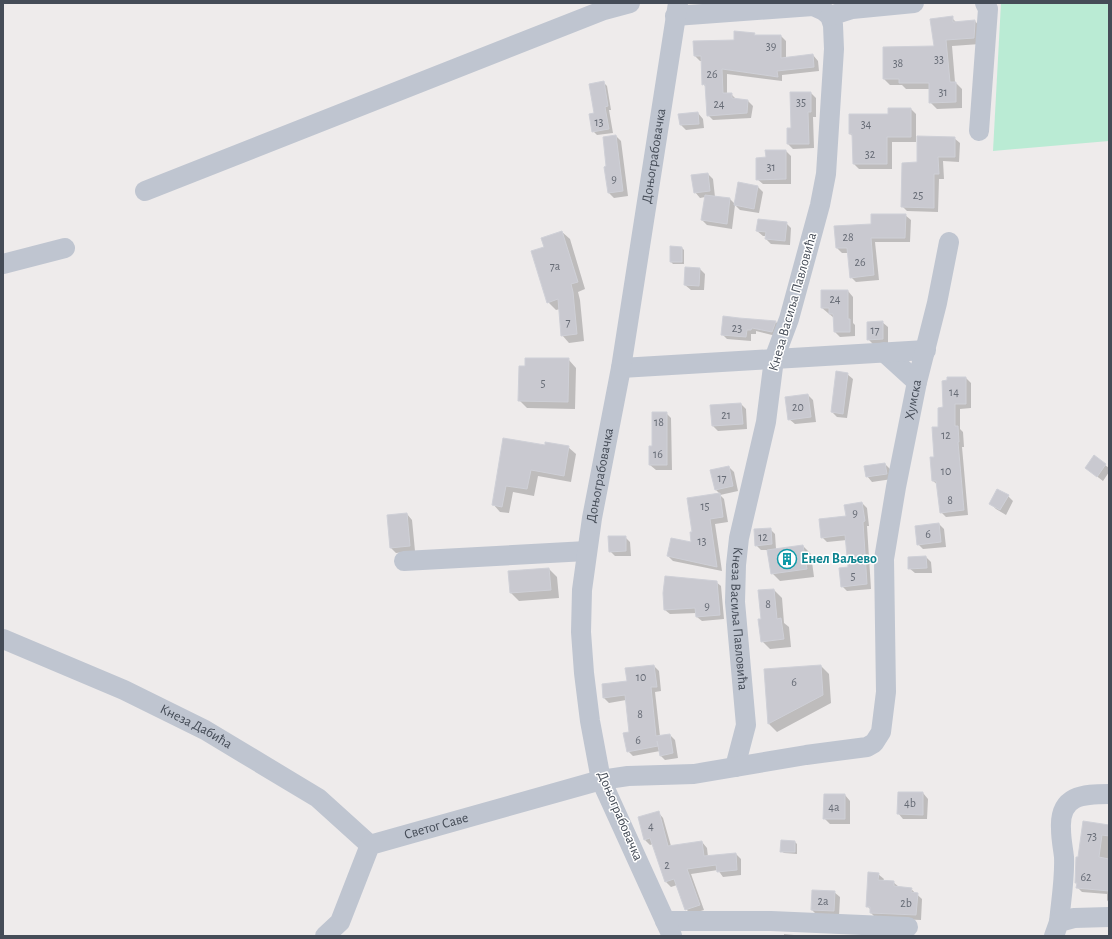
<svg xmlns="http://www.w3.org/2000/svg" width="1112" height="939" font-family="'Alegreya Sans',sans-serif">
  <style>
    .green { fill: #baebd4 }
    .shadow { fill: #0003 }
    .building { fill: #c9c9d0; stroke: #cfd0d7 }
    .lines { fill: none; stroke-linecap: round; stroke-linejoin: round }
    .minor { stroke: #bfc5d0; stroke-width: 20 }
    .labels { text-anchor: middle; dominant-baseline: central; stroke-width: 3; stroke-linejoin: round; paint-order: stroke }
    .number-label { font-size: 12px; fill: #666b75 }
    .street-label { font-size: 14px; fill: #454c57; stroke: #fff }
    .culture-label { font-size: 14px; font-weight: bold; fill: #0d838f; stroke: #fff; text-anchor: start }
  </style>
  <rect width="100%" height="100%" fill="#eeebeb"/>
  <path class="green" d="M1001,3h108v138l-116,10z"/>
  <path class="shadow" d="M952,18l5,5 18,-2 6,7 -1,16 -28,2 3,36 7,7v19l-25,1 -7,-7v-13h-24l-4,-4h-12l-6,-6 51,-32z
    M754,34l2,2h25l5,5v17l27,-3 5,6 1,10 -37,4v6l-55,-7v20h4l5,5 12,2 5,5 -2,12 -38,2 -5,-5 -1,-27 -4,-4 -1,-23h-2l-5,-5z
    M603,82l4,4 4,24h-2l4,23 -16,2 -4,-4 2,-17z
    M811,93l5,5v19h-3l1,31 -21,1 -5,-5 4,-15z
    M911,109l5,5v28h-24v27h-33l-5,-5v-27l-4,-3 39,-19z
    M698,113l5,6 1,9 -18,2 -5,-5z
    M616,136l5,5 7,55 -14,2 -5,-5z
    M954,138l6,5 -1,19 -16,-1 1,18h-5l-1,33 -31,-1 -5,-5 16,-43z
    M786,151l5,5v28h-28l-6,-5 10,-21z
    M708,174l5,5 2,18 15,2 5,5 23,-17 5,5 -4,21 -19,-3 -5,-5 -3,24 -25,-4 -5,-5 3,-23 -5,1 -5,-6z
    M905,215l6,5 -1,22h-35l4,38 -23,2 -5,-5 -3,-24h-6l-5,-5 35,-23z
    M786,223l5,5 -1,17 -19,-1 -5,-5v-3h-3l-6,-5z
    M562,232l8,7 15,50 -7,3 2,8 4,41 -15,2 -7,-8 -2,-26 -4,1 -8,-8z
    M682,248l2,2v14h-11l-2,-2z
    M700,269l5,5 -1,16h-13l-6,-5z
    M848,291l5,6v26l2,2v11l-15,1 -5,-5 -1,-14 -12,-10z
    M776,322l4,4 -4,10 -20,-5v3h-5v7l-24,-2 -5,-5z
    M882,322l6,5v17h-15l-5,-5z
    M568,359l8,9 -1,41 -48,-1 -8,-8 7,-33z
    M847,374l6,5 -6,39 -10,-1 -5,-5z
    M966,378l5,5v25l-11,1v20l3,3 1,15h-2l6,68 -22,2 -5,-5 -3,-27 -5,-4 2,-23 9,-50z
    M808,395l5,5 3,22 -21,2 -6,-5z
    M741,404l5,5 1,20 -29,2 -5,-5z
    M666,413l5,5 1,52h-16l-6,-5 3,-18z
    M504,439l42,7 22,1 8,7 -5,28 -33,-6 -4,20 -21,-4 -4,21 -9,-1 -7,-8z
    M1094,457l15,11v4l-6,9 -17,-13z
    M885,464l5,5 2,10 -20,3 -5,-6z
    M729,467l5,5 4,19 -18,4 4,4 4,23 -13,2 7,47 -49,-10 -5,-5 25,-12v-11l27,-39 -4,-4z
    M1008,496l5,5 -7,14 -10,-6 -5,-5z
    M862,503l5,5 2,18h-2l4,63 -24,2 -5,-5 8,-18 -3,-28 -20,2 -5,-5z
    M407,514l5,6 3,31 -19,2 -5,-5z
    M939,524l5,5 2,18 -23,2 -5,-5z
    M770,529l5,5 1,15 27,-3 8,8 3,23 -34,4 -8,-8 -4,-23h-7l-5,-5z
    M625,537l5,5 1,14h-16l-5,-5z
    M926,557l5,5 1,11h-17l-6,-5z
    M549,569l8,8 2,21 -40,3 -8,-8z
    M716,582l5,4 3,33 -22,2 -5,-4v-4l-27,1 -5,-4z
    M774,590l8,8 2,25 5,4 2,20 -21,2 -8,-8v-21z
    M654,666l5,5 2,20 -6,1 5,44 10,-1 5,5 3,18 -13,2 -5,-5v-4l-27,5 -5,-5 3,-18 -5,-33 -17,3 -5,-5z
    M821,666l8,8 2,29 -54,29 -8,-8 -4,-54z
    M923,793l5,6 -1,20h-24l-5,-6z
    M845,795l5,6v23h-20l-6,-6z
    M658,812l5,6 8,28 31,-4 5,6 1,9 28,-3 5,5v16l-18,2 -5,-7 -27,4 13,36 -13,4 -5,-5 -9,-24 -6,2 -5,-5 -13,-38 -3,1 -5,-5 -6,-22z
    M1109,826v77l-2,-3v-6l-25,-2 -5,-5 1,-2 -2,-2 3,-25z
    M782,841l13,1 2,2v10l-13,-1 -3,-2z
    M878,874l6,5 -1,2 10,1 6,5 12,2 11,10 -1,21 -45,-2 -5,-5v-3l-4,-4z
    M834,892l6,5 -1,19 -22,-1 -5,-5z
    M784,934l10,1 1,1h-11z"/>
  <path class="building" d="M953,16v6l22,-2v3l-1,15 -28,2 4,42h6v20l-27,1v-20h-30v-4h-16v-32l51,-1 -4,-27z
    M734,31l21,2 -1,2h27v23l32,-4 1,13 -37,4 1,6 -56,-8 1,24h9v5l16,2 -1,13 -40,3 -2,-32 -3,1 -1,-29h-7l-1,-15 41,-1z
    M604,81l4,25 -3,1 4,22 -17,3 -3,-18 5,-1 -5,-29z
    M790,92h21v20h-3l1,32h-22v-16h4z
    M888,108h23v29h-24v27h-34l-1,-30h-3v-20h39z
    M698,112l1,12 -19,1 -2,-11z
    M616,135l7,56 -15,2 -4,-26 2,-1 -3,-29z
    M917,136l38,1v20h-17l1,17h-5v34l-33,-1 1,-44 15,-1z
    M765,150h21v29l-30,1v-22l10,-1z
    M708,173l2,18 -16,2 -3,-18z
    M738,182l20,4 -4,23 -20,-4z
    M705,195l25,3 -3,26 -26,-4z
    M871,214h35l-1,24h-34l3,37 -24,3 -3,-30h-11l-2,-22 37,-2z
    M758,219l29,3 -2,19 -20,-2 1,-7 -10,-1z
    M562,231l16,51 -7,2 2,8 4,42 -16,2 -3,-37 -11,4 -16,-52 13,-4 -3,-9z
    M670,246l12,1v15h-12z
    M685,267l15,1 -1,18 -15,-1z
    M821,290h27v29h2v13h-16l-1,-18h-4v-6h-8z
    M723,316l16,2 37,3 -4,11 -20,-4 -1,2h-4l-1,7 -25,-2z
    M883,321v18l-16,1v-18z
    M525,358h44l-1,44 -50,-1 1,-35h6z
    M836,371l12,2 -5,41 -12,-2z
    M947,377h19v27h-11v22h3l1,16h-1l6,68 -24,3 -4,-32h-4l-2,-24h4l-2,-30h6v-19l5,-1 -1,-26 5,-1z
    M808,394l3,23 -23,3 -3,-23z
    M741,403l2,21 -31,2 -2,-21z
    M652,412h15v53h-18v-19h3z
    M503,438l42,7v-3l24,4 -5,30 -33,-6 -4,19 -21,-3 -4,21 -10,-2z
    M1094,455l12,9 -9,13 -12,-9z
    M885,463l2,11 -21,3 -2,-11z
    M729,466l4,20 -18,4 -5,-20z
    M997,489l12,6 -9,15 -11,-6z
    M720,493l3,24 -13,2 7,48 -50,-11 4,-18 20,4 -1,-10h2l-5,-34z
    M862,502l3,19 -2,1 4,62 -26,3 -2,-19 9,-1 -3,-32 -24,3 -2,-19 27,-3 -2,-11z
    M407,513l3,33 -20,2 -3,-33z
    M939,523l2,19 -24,3 -2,-19z
    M771,528l1,16 -17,2 -1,-17z
    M608,536h18v15l-17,1z
    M803,545l4,24 -36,5 -4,-24z
    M926,556l1,12 -19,1v-12z
    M549,568l2,22 -41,3 -2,-22z
    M665,576l52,5 3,34 -24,2 -1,-9 -31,2 -1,-17z
    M774,589l3,30 4,-1 3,21 -23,3 -3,-23h3l-3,-29z
    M654,665l3,22h-6l5,49 14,-2 3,19 -13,3 -3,-15 1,5 -31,6 -4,-19 6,-1 -4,-37 -22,3 -1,-14 25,-3 -2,-13z
    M821,665l2,30 -55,29 -4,-55z
    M898,792h25v23l-26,-1z
    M824,794h21v25h-22z
    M659,811l9,35 34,-5 2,15 32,-3 1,17 -20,2 -1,-7 -29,4 13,36 -15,5 -11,-31 -9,3 -15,-44 -6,2 -6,-23z
    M1083,821l26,4v11l-7,-1 -3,22 10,2v32l-33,-3 1,-5h-2l1,-26h2z
    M781,840l14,1v11h-15z
    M868,872l11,1 -1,7 16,1v5l18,2 -1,4 7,1 -2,22 -46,-2v-6h-4z
    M812,890l23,1 -1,20 -23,-1z"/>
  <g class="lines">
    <g class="minor">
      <path id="s1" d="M675,16l138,-10 11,5 6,5 3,9 1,24 -8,125 -6,31 -31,114 -15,40 -8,63 -27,116 -3,27 -1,37 11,123 -11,42"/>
      <path d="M830,16l22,-7 62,-6"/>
      <path d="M979,131l9,-122 -3,-6"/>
      <path d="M145,191l459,-181 26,-7"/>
      <path d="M3,264l62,-16"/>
      <path d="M884,352l33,30"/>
      <path d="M621,368l305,-18"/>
      <path d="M404,561l183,-10"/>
      <path id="s2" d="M3,639l121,51 81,40 113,68 52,47"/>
      <path d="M665,921h106l137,6"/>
      <path d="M1059,922c2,-21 6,-44 5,-65 -1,-9 -3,-18 -3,-28 -2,-34 22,-35 48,-35"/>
      <path id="s3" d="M325,936l15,-14 30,-77 231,-65 27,-4 66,-2 112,-19 61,-8 7,-4 7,-11 5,-40 -2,-133 12,-72 21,-105 20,-79 12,-61"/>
      <path id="s4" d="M672,936l-71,-156 -11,-59 -6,-48 -3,-41 1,-42 10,-72 29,-150 57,-365"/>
      <path d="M1054,936l5,-14 15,-4 35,-1"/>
    </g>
  </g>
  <defs>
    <symbol id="building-ring" viewBox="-11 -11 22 22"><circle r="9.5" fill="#fff" stroke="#0f9aa8" stroke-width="1.5"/><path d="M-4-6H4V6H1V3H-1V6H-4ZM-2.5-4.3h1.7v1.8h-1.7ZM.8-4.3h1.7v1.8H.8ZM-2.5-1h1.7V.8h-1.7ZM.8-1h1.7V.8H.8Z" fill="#0f9aa8"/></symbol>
  </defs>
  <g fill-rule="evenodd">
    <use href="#building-ring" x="776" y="548" width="22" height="22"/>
  </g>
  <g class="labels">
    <g class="number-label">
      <text x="771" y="46">39</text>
      <text x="939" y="59">33</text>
      <text x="898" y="63">38</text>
      <text x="712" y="74">26</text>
      <text x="943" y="92">31</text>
      <text x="801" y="102">35</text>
      <text x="719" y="104">24</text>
      <text x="599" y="122">13</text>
      <text x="866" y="124">34</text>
      <text x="870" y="154">32</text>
      <text x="771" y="167">31</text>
      <text x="614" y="179">9</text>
      <text x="918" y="195">25</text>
      <text x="848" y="237">28</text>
      <text x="860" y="262">26</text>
      <text x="555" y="266">7a</text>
      <text x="835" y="299">24</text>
      <text x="568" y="322">7</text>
      <text x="737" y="328">23</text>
      <text x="875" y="330">17</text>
      <text x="543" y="383">5</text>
      <text x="954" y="392">14</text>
      <text x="798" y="407">20</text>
      <text x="726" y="415">21</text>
      <text x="659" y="422">18</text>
      <text x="946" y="435">12</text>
      <text x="658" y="454">16</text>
      <text x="946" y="471">10</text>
      <text x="722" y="478">17</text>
      <text x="950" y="500">8</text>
      <text x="705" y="506">15</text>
      <text x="855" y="513">9</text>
      <text x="928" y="534">6</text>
      <text x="763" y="537">12</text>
      <text x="702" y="541">13</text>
      <text x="853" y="576">5</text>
      <text x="768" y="604">8</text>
      <text x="707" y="606">9</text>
      <text x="641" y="677">10</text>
      <text x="794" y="682">6</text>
      <text x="640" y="714">8</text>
      <text x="638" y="740">6</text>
      <text x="910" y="803">4b</text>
      <text x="834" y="807">4a</text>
      <text x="651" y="826">4</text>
      <text x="1092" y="836">73</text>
      <text x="667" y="865">2</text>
      <text x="1086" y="877">62</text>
      <text x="823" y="901">2a</text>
      <text x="906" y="903">2b</text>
    </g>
    <g class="street-label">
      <text stroke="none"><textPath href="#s4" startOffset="803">Доњограбовачка</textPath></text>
      <text transform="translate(793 302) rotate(-74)">Кнеза Васиља Павловића</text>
      <text stroke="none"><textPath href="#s3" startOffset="968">Хумска</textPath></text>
      <text stroke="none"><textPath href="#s4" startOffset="479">Доњограбовачка</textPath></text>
      <text stroke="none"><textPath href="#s1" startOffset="773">Кнеза Васиља Павловића</textPath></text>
      <text stroke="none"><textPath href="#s2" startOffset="212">Кнеза Дабића</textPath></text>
      <text transform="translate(620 816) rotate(67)">Доњограбовачка</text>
      <text stroke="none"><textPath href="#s3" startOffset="172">Светог Саве</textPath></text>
    </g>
    <g class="culture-label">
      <text x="801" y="559">Енел Ваљево</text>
    </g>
  </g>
  <rect width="1112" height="939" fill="none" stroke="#454c57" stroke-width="8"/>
</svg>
